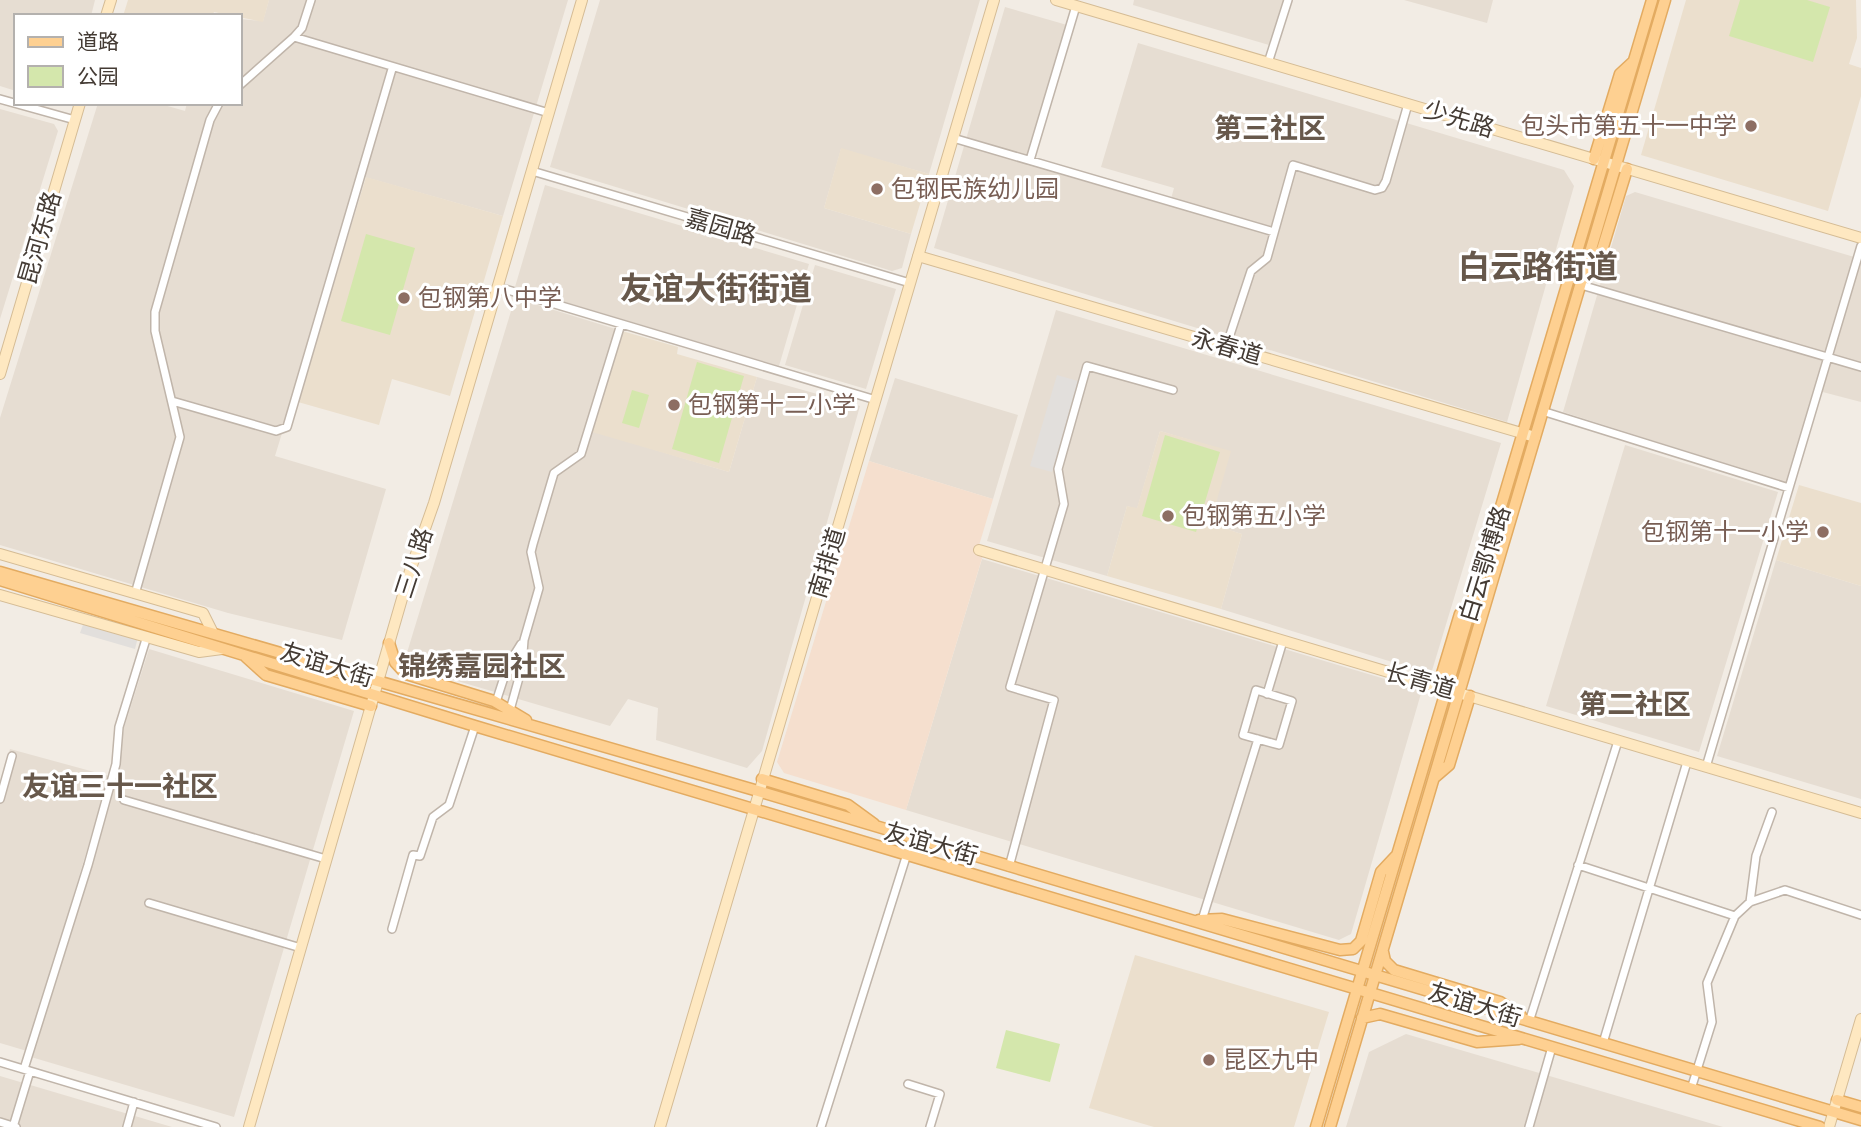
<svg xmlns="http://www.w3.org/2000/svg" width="1861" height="1127" font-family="'Nunito Sans','Noto Sans SC',sans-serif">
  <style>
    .residential { fill: #e6ddd2 }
    .commercial { fill: #f5dfce }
    .education { fill: #ebdfcd }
    .green { fill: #d4e7ac }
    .parking { fill: #e2dfdc }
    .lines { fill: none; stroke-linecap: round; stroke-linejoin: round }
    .street-casing { stroke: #c0b5aa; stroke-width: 10 }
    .secondary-casing { stroke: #d5bc95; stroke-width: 12 }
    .primary-casing { stroke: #e3ab61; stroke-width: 13 }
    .street { stroke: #fff; stroke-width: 7 }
    .secondary { stroke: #fee8c1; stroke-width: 10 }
    .primary { stroke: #fed091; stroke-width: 10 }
    .education-dot { fill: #8d6e63; stroke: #fff; stroke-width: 2.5 }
    .labels { text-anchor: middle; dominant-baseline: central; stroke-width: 6; stroke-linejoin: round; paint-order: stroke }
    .street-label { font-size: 24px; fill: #443b34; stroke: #fff }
    .education-label { font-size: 24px; fill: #785e54; stroke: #fff; text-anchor: start }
    .quarter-label { font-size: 28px; font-weight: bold; fill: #67584b; stroke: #fff }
    .district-label { font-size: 32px; font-weight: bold; fill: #67584b; stroke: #fff }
  </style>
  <rect width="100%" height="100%" fill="#f2ece4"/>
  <path class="residential" d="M0,0h95l-4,16h-75v75l-16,-5z
    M269,0h299l-65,216 -142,-40 -86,280 111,33 -44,151 -114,-27 -228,-68v-127l98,-315h59l28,8 2,-8h53v-84l23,2z
    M600,0h380l-51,174 -88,-25 -17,59 87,26 -9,34 -10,3 -342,-104z
    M1134,0h150l-15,45 -136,-40z
    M1404,0h89l-6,23z
    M1005,7l62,18 -40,140 142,41 5,-18 -73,-21 37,-124 426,127 10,16 -67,236 -573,-174z
    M0,109l54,15 4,7 -58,188z
    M545,185l264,79 -30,102 -264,-79z
    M1635,192l226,67v143l-46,-12 -28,93 -224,-71 63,-216z
    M815,265l81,24 -30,100 -81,-24z
    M515,298l107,33 -30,100 137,41 28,-95 103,29 -98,345 -15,17 -91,-28 2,-32 -30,-9 -18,27 -200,-59 -4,-11z
    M1056,310l445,133 -70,231 -210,-65 21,-75 -33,-10 21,-72 -70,-21 -23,78 -10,-3 -20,70 -120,-35z
    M895,378l123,37 -25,84 -124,-38z
    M1625,445l153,47 -79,260 -153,-46z
    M982,559l440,131 -71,244 -12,6 -433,-130z
    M1776,560l85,26v213l-144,-43z
    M149,649l205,62 -120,406 -203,-60 86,-285 7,-44z
    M10,749l99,27 -82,275 -27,-8v-260z
    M1406,1034l317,93h-377l23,-75z
    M0,1076l172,51h-172z"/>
  <path class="commercial" d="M869,461l124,38 -16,53 6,3 -77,255 -122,-37 -7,-11z"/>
  <path class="education" d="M128,0h141l-6,22 -49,-10 -2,4h-89z
    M1686,0h170l1,38 -8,26 12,4v28l-33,115 -187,-56z
    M841,148l88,26 -18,60 -87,-26z
    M366,177l137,39 -53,180 -58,-17 -13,46 -81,-23z
    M622,331l56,16 -1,7 80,23 -28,95 -137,-40z
    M1160,431l71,20 -21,73 32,10 -21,75 -114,-33 20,-70 10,2z
    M1799,485l62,18v83l-85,-26z
    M1135,955l194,57 -35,115h-140l-65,-19z"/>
  <path class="green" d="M1740,0h67l23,7 -17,55 -84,-26z
    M366,234l49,14 -25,87 -49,-14z
    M697,362l47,14 -25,87 -47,-14z
    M632,390l17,5 -10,33 -17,-5z
    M1165,435l55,17 -24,80 -54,-16z
    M1006,1030l54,14 -10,38 -54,-14z"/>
  <path class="parking" d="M1057,375l21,6 -26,91 -22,-6z
    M84,622l54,15 -3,12 -55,-16z"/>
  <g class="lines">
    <defs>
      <path id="street" d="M311,0l-9,28 -8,9 255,76
        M1268,63l20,-63
        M240,85l54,-48
        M0,99l75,21
        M953,138l321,94
        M1030,160l46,-154
        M532,171l378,112
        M1581,285l280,82
        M498,287l378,113
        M1226,347l25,-76 16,-13 26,-93 82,25 7,-2 4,-7 22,-77
        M172,401l104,30 11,-4 105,-358
        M1542,411l247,77
        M135,594l45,-157 -25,-106v-19l55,-192 9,-17
        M1256,690l36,11 -13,44 -36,-10z
        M1267,694l16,-53
        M496,702l12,-37 13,-21
        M510,710l12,-43 2,-27 15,-52 -8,-36 2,-8 21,-71 27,-19 40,-130
        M1706,767l155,-521
        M0,799l12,-43
        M124,800l202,59
        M1578,865l157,51
        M1009,867l45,-167 -44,-13 54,-183 -6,-35 29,-103 86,24
        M1750,902l6,-46 16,-44
        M149,903l152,45
        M1202,920l56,-181
        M392,929l21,-74 7,1 13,-39 16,-12 26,-79
        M1529,1022l89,-281
        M1603,1043l84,-281
        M0,1062l216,65
        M24,1069l64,-204 28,-101 3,-37 28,-91
        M908,1084l32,10 -10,33
        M1691,1089l21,-67 -5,-39 28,-67 15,-14 35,-12 76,25
        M0,1122l16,5
        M13,1127l17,-56
        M127,1127l7,-25
        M821,1127l91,-289
        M1529,1127l23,-80"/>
      <path id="secondary" d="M1056,0l805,238
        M106,16l5,-16
        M918,256l617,181
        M0,374l80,-271
        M979,550l882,263
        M0,554l203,59 9,18
        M0,595l199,57 23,-3
        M249,1127l161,-556 24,-68 148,-503
        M660,1127l334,-1127
        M1829,1127l32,-108"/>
      <path id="primary" d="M1594,159l26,-85 13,-12
        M1587,264l15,-14 25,-81
        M0,572l758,219 1103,329
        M0,580l475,146 1345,401
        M389,643l6,19 11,12 88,27 32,19
        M246,657l20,18 105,31
        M1438,687l22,-73 13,-8
        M1435,777l14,-12 21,-69
        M762,779l86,26 26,19
        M1199,920l23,-1 118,31 13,-1 8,-8 20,-69 15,-16
        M1383,952l2,9 9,9 106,32 21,14
        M1362,1018l18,-4 97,28 42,-3
        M1837,1100l24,7
        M1316,1127l336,-1127
        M1330,1127l335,-1127"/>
    </defs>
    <use href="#street" class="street-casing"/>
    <use href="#secondary" class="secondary-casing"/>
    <use href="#primary" class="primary-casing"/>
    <use href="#street" class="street"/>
    <use href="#secondary" class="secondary"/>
    <use href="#primary" class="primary"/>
  </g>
  <g class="education-dot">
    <circle cx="1751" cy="126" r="7"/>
    <circle cx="877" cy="189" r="7"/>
    <circle cx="404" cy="298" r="7"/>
    <circle cx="674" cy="405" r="7"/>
    <circle cx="1168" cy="516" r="7"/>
    <circle cx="1823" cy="532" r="7"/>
    <circle cx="1209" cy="1060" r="7"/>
  </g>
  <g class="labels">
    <g class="street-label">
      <text transform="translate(1459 119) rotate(17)">少先路</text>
      <text transform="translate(721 227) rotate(16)">嘉园路</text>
      <text transform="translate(40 238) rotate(-74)">昆河东路</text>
      <text transform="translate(1227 347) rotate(16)">永春道</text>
      <text transform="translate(414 563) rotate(-72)">三八路</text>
      <text transform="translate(827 563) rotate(-73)">南排道</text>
      <text transform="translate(1485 564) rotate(-73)">白云鄂博路</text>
      <text transform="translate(327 665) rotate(17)">友谊大街</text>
      <text transform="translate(1420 681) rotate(16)">长青道</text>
      <text transform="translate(931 844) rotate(16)">友谊大街</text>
      <text transform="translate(1475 1005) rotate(17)">友谊大街</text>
    </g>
    <g class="education-label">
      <text x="1737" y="126" text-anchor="end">包头市第五十一中学</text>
      <text x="891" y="189">包钢民族幼儿园</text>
      <text x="418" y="298">包钢第八中学</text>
      <text x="688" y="405">包钢第十二小学</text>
      <text x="1182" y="516">包钢第五小学</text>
      <text x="1809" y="532" text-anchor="end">包钢第十一小学</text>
      <text x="1223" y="1060">昆区九中</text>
    </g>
    <g class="quarter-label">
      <text x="1270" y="129">第三社区</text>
      <text x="482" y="667">锦绣嘉园社区</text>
      <text x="1635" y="705">第二社区</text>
      <text x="120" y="787">友谊三十一社区</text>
    </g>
    <g class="district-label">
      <text x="1538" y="267">白云路街道</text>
      <text x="716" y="289">友谊大街街道</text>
    </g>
  </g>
  <rect x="14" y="14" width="228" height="91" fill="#ffffff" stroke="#b4b1ae" stroke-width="2"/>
  <rect x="28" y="37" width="35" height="10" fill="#fed091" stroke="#b4b1ae" stroke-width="2"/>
  <text x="77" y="49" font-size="21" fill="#443b34">道路</text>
  <rect x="28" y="66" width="35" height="21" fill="#d4e7ac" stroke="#b4b1ae" stroke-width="2"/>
  <text x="77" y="84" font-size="21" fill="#443b34">公园</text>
</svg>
